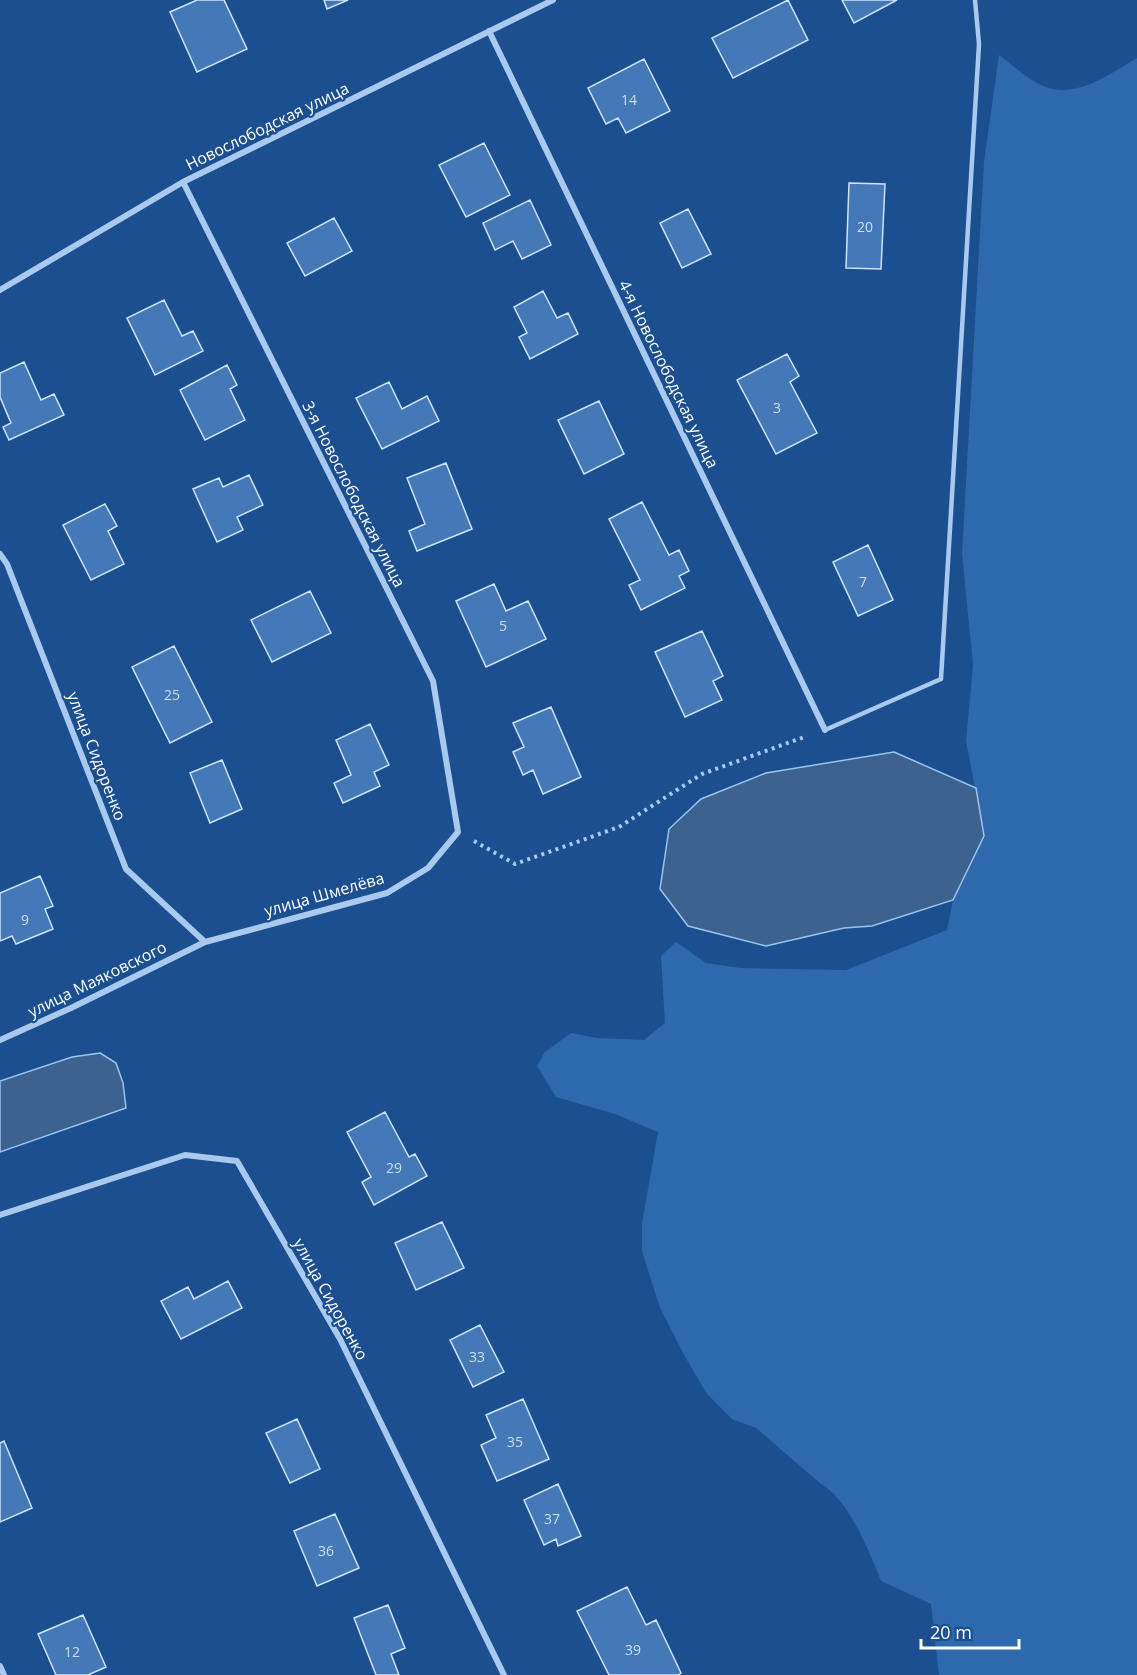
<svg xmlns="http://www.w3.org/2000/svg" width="1137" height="1675" font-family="'Open Sans',sans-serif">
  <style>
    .green { fill: #2e69ad }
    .water { fill: #3c6290; stroke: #9cc4f0; stroke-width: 1.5 }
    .building { fill: #4478b7; stroke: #cfe3fa; stroke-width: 1.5 }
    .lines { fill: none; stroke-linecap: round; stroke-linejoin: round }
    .path { stroke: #a9c9ee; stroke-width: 4; stroke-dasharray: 3 4.5; stroke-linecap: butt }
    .lane { stroke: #a9c9ee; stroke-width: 4.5 }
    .street { stroke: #a9c9ee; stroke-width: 6 }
    .labels { text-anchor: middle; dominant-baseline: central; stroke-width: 4.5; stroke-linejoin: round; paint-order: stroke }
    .number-label { font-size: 14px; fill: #d0dded }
    .street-label { font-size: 16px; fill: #fff; stroke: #1b4f8f }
  </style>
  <rect width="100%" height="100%" fill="#1b4f8f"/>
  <path class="green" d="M999,55c12,9 25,21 38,28 35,20 71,-8 100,-25v1617h-198l-8,-71 -50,-23c-12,-30 -32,-81 -60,-97l-65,-56 -24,-9 -25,-25 -23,-39 -24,-47 -18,-57v-28l16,-91 -43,-18 -59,-17 -19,-31 8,-14 26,-19 26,5 47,2 21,-17 -4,-67 15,-14 30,21 35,5 105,2 101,-40 6,-30 31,-65 -18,-94 7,-76 -11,-112 22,-391z"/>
  <path class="water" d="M894,752l82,36 8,48 -31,64 -81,26 -28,2 -78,18 -78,-20 -28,-37 9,-60 32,-30 65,-26z
    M100,1053l16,10 7,20 3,25 -126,44v-71l72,-24z"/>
  <path class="building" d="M197,0h27l23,49 -50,23 -27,-60z
    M324,0h24l-21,9z
    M788,0l20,40 -75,38 -21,-40z
    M842,0h55l-43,23z
    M644,59l26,52 -44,22 -8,-15 -12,6 -18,-36z
    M484,143l26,52 -44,22 -27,-52z
    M849,183l36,1 -4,85 -35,-1z
    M530,200l21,45 -29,14 -9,-18 -18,9 -12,-27z
    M688,209l23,45 -29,14 -22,-45z
    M334,218l18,33 -47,25 -18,-33z
    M543,291l14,27 11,-5 10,21 -48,25 -11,-22 8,-4 -13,-26z
    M164,300l18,36 11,-5 10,20 -48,24 -28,-57z
    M787,354l12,22 -9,6 27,51 -41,21 -39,-74z
    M24,362l17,38 13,-6 10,21 -55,25 -6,-13 8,-4 -11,-26v-24z
    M227,365l10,20 -7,4 15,31 -40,20 -25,-50z
    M389,382l13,27 25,-13 12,25 -57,28 -26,-51z
    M599,401l25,53 -40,20 -26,-54z
    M446,463l26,66 -55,22 -8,-20 16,-7 -18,-46z
    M249,475l14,30 -26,12 6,13 -26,12 -24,-53 26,-11 4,9z
    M642,502l27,53 10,-5 10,21 -10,5 6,12 -44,22 -12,-25 11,-5 -31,-61z
    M105,504l12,22 -9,5 16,33 -33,16 -28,-55z
    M868,545l25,55 -35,16 -25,-54z
    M494,584l12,27 22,-10 18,38 -60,28 -30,-66z
    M310,591l21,42 -59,29 -21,-42z
    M702,631l21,45 -10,5 9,19 -37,17 -30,-65z
    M174,646l38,76 -42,21 -38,-76z
    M551,707l30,70 -38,17 -10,-24 -10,5 -10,-23 11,-5 -11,-24z
    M370,724l19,41 -15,7 6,14 -37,17 -9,-20 17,-8 -15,-35z
    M222,760l20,49 -32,14 -20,-50z
    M40,876l13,30 -8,3 8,20 -37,15 -4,-8 -12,5v-48z
    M385,1112l24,45 6,-3 12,22 -53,29 -12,-23 9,-5 -24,-45z
    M442,1222l22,46 -48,22 -21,-47z
    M228,1281l14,27 -61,31 -20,-38 27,-14 6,12z
    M480,1325l24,47 -31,15 -23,-47z
    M523,1399l26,60 -52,22 -16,-36 15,-7 -10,-23z
    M297,1419l23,50 -30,14 -24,-50z
    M4,1441l28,67 -32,14v-79z
    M558,1484l23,52 -23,10 -2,-7 -12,6 -20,-45z
    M335,1514l24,54 -42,18 -23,-55z
    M627,1587l19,38 10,-5 25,53 -3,2h-69l-32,-64z
    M388,1605l17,43 -14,6 8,21h-23l-22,-57z
    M83,1615l23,52 -18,8h-32l-18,-41z"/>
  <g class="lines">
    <path class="path" d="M474,841l41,23 104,-37 83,-53 105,-38"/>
    <path class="lane" d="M825,730l116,-51 38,-635 -4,-44"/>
    <path class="street" d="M489,31l336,699
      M0,290l183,-108 370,-182
      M0,554l7,10 119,305 79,73
      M0,1040l71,-32 134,-66 182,-49 41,-25 30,-36 -25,-151 -250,-499
      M0,1215l185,-60 52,6 103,178 164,336
      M0,1666l4,9"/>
  </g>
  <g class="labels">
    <g class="number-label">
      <text x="629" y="99">14</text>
      <text x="865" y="226">20</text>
      <text x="777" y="407">3</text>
      <text x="863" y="581">7</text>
      <text x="503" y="625">5</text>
      <text x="172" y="694">25</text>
      <text x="25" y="919">9</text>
      <text x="394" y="1167">29</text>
      <text x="477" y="1356">33</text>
      <text x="515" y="1441">35</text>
      <text x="552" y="1518">37</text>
      <text x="326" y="1550">36</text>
      <text x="633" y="1649">39</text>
      <text x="72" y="1651">12</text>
    </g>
    <g class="street-label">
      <text transform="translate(267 126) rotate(-26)">Новослободская улица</text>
      <text transform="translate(669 374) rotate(64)">4-я Новослободская улица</text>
      <text transform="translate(354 494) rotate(63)">3-я Новослободская улица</text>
      <text transform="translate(97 756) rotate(69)">улица Сидоренко</text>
      <text transform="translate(324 894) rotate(-16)">улица Шмелёва</text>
      <text transform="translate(97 979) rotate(-26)">улица Маяковского</text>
      <text transform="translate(331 1299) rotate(61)">улица Сидоренко</text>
    </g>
  </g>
  <path d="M921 1639v9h98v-9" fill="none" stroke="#ffffff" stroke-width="3"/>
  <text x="930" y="1639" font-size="18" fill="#ffffff" stroke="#1b4f8f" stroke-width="4.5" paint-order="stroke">20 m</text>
</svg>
